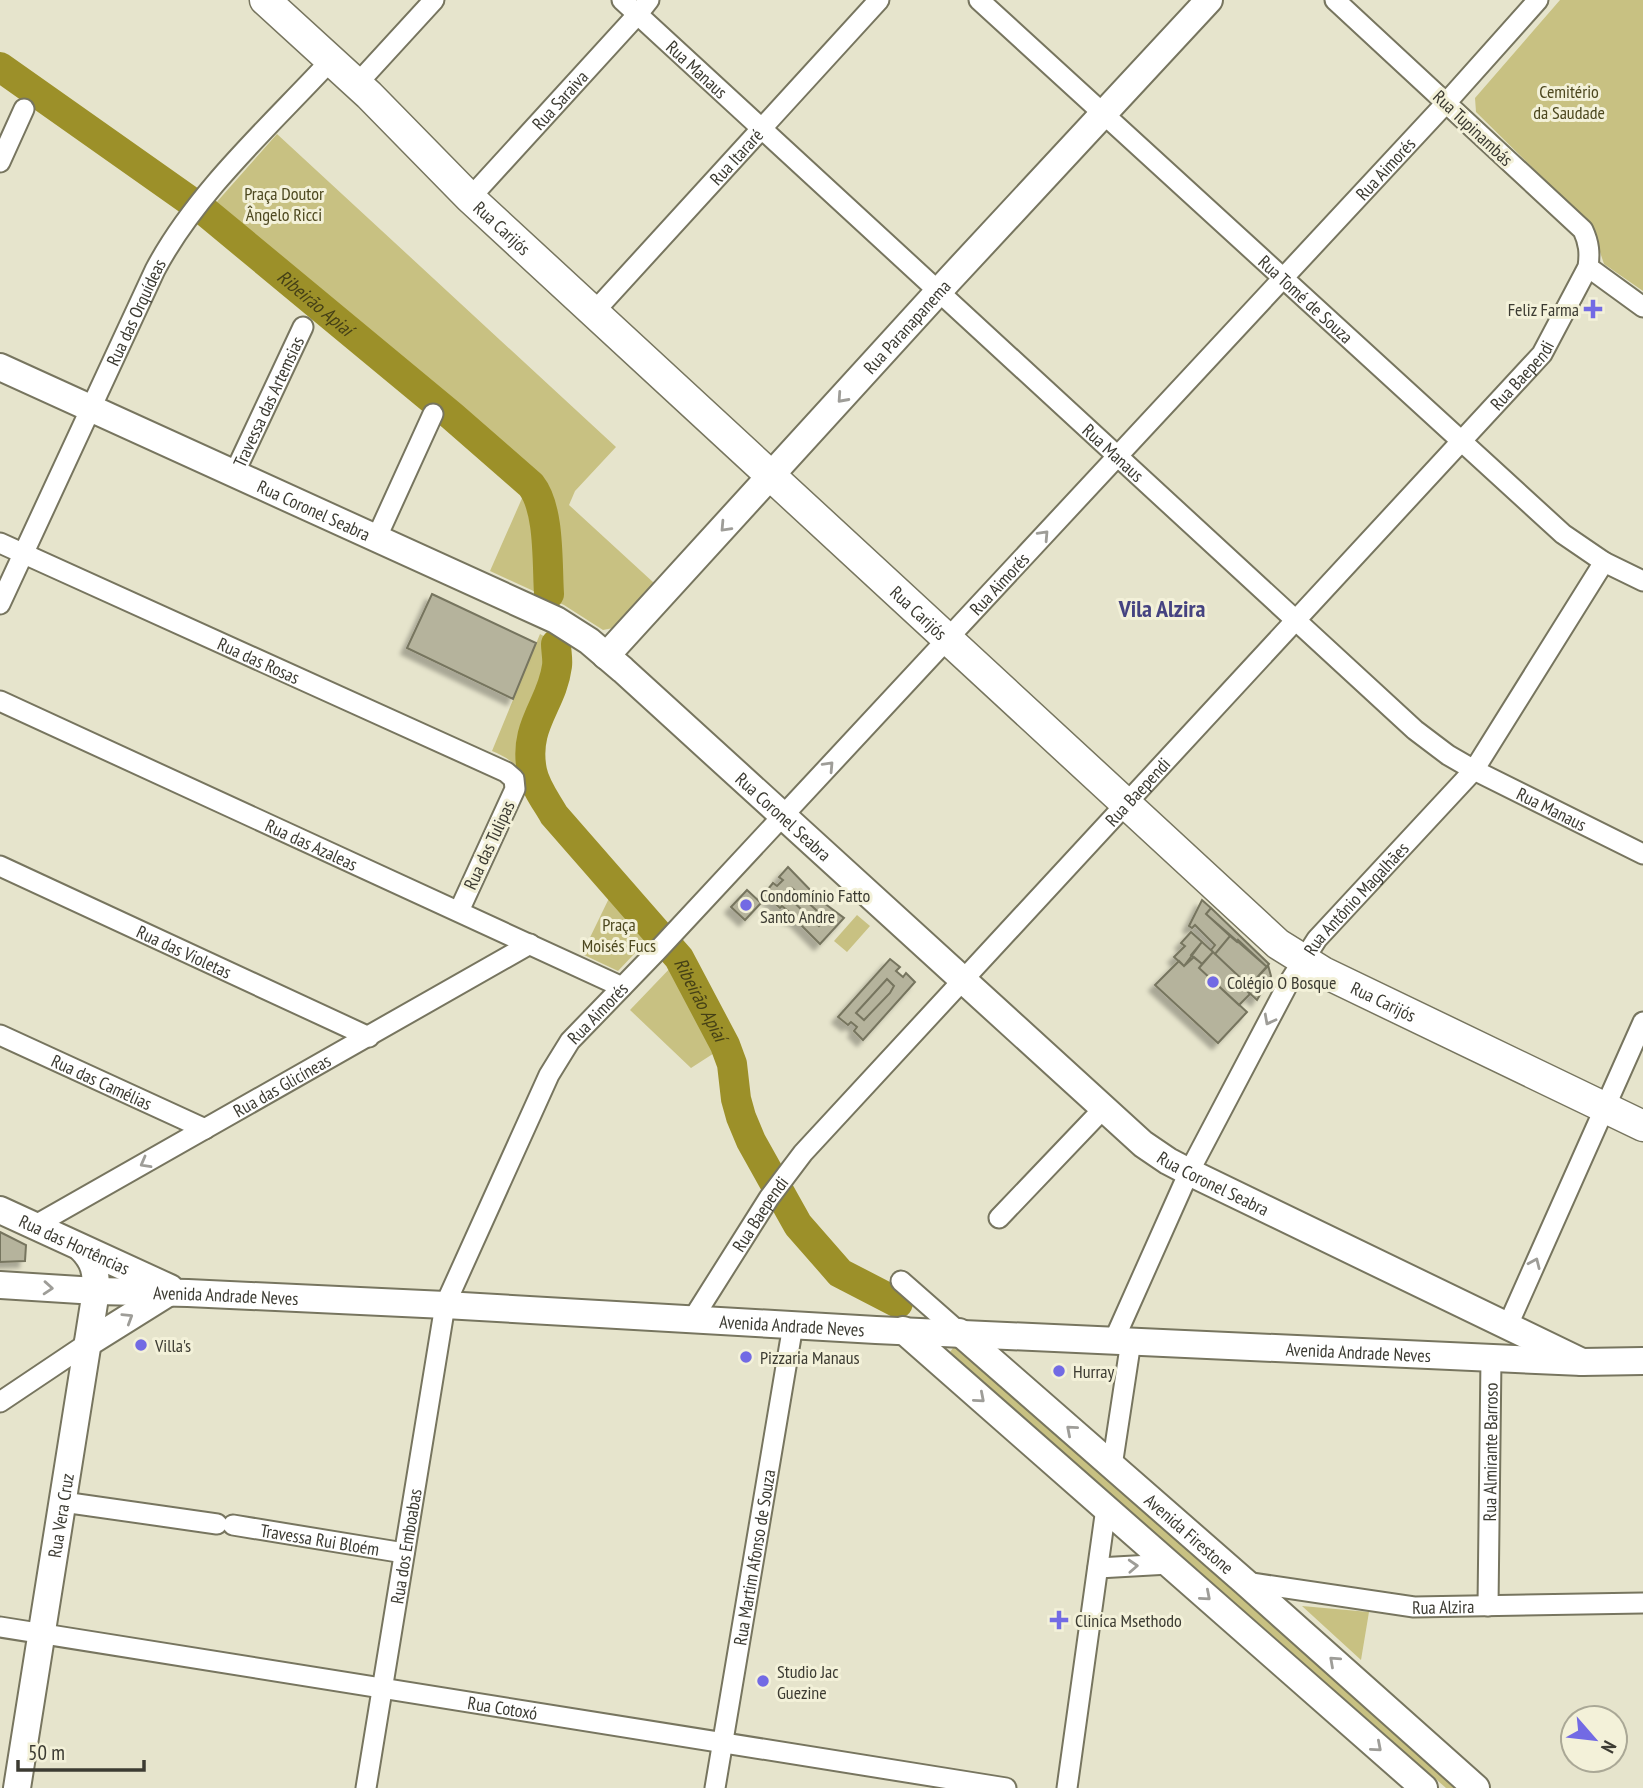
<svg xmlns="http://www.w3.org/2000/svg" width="1643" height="1788" font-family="'PT Sans Narrow',sans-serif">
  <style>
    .green { fill: #c8c182 }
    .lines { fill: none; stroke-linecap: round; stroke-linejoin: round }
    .river { stroke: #9c9029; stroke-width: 30 }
    .building { fill: #b5b39c; stroke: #76745e; stroke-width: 2; filter: url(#shadow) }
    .street-casing { stroke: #77755f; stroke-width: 23 }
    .secondary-casing { stroke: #77755f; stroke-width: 30 }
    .primary-casing { stroke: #77755f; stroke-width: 33 }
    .street { stroke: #fff; stroke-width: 19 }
    .secondary { stroke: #fff; stroke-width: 26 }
    .primary { stroke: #fff; stroke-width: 30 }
    .oneway { stroke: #9e9d98 }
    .poi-dot { fill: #726ae4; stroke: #f3f1d9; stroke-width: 2.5 }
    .labels { text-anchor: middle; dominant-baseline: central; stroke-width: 6; stroke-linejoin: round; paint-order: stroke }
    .street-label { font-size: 18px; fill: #3c3b32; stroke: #f3f1d9 }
    .park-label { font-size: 18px; fill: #4d481f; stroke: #f3f1d9 }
    .poi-label { font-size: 18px; fill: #3c3b32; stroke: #f3f1d9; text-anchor: start }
    .water-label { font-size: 19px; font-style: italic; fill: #454016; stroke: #f3f1d9 }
    .district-label { font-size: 24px; font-weight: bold; fill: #454381; stroke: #f3f1d9 }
  </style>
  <defs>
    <filter id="shadow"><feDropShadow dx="-6" dy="6" stdDeviation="2" flood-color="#0004"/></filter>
  </defs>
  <rect width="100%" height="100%" fill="#e6e4cc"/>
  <path class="green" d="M1560,0h83v291l-39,-27 -13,-39 -115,-113 -1,-14z
    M277,134l339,313 -41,44 -6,14 85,78 -41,45 -10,2 -39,-25 -74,-34 37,-84 15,12 1,-12 -328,-283z
    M540,634l26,15 -37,82 -1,65c-5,-26 -12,-35 -36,-45z
    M613,890l41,43 -36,38 -36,-17z
    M857,915l13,11 -23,26 -13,-11z
    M675,963l47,85 -31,20 -61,-58z
    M953,1348h5l506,440h-18l-494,-433 -2,-3z
    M1302,1606l67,6 -8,48z"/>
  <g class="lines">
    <g class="river">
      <path id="s1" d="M0,67l207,146 245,203 79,69c19,24 16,78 18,109"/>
      <path id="s2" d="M556,644c0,7 2,15 1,22 -5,39 -34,59 -25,105 3,16 14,30 22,44l125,143 46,87 7,19 4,35 5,18 10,24 47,84 42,48 58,30"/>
    </g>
  </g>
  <path class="building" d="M432,594l104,49 -23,56 -106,-51z
    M788,867l30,31 2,-2 5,5 -1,2 20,15 -24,26 -27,-27 -1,2 -6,-5 2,-3 -6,-5 -2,2 -16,-14 9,-11 4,3 6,-6 -4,-3z
    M792,888l34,31 -7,7 -33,-31z
    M747,890l14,13 -16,17 -14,-13z
    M1202,900l9,8 -5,6 24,22 -15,18 -4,-4 4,-5 -20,-20 -3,3 -3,-2z
    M1211,908l58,56 -2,3 -61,-53z
    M1191,932l11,10 -18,24 -10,-9 11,-11 -4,-3z
    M1230,936l7,6 1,-2 29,27 -14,15 -6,2 -32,-30z
    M1202,942l11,10 -11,12 -11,-9z
    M1213,952l34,32 -3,4 6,6 -11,11 -40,-37z
    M1194,957l8,7 -3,4 48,44 -29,31 -63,-58 24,-24 5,5z
    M890,959l10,8 -4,4 7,6 3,-4 9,9 -52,58 -9,-9 3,-4 -6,-5 -3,3 -10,-8z
    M1268,965l3,11 -14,24 -13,-12 3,-4 6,-2z
    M887,979l7,7 -4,7 -26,27 -8,-7z
    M0,1232l26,13 -1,16 -25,1z"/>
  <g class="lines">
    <defs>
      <g id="street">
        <path id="s3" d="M622,0l793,730 33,25 26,15 169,84"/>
        <path id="s4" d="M979,0l584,534 41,28 39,19"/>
        <path d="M357,84l77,-84"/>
        <path d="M0,162l24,-53"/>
        <path id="s5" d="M470,198l168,-184 11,-14"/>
        <path d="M1588,267l55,40"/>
        <path id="s6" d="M593,313l286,-313"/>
        <path id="s7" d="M234,474l69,-147"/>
        <path d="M376,539l57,-125"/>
        <path id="s8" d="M0,543l506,229 8,7 1,10 -56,122"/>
        <path id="s9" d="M0,604l155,-334c41,-78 116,-145 176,-210"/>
        <path id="s10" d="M0,701l622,286"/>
        <path id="s11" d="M0,866l369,171"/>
        <path id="s12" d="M0,1035l205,94"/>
        <path d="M999,1218l104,-109"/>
        <path id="s13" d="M34,1226l496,-282"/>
        <path d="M901,1281l58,51"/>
        <path id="s14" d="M692,1320l77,-122 34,-45 739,-799 46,-87c2,-14 1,-24 -5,-37l-248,-230"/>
        <path d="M1508,1325l135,-303"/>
        <path id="s15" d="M1114,1340l75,-168 99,-188 29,-45 157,-169 130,-208"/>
        <path d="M0,1402l88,-59"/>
        <path d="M1112,1466l19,-125"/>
        <path d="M63,1502l154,22"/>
        <path id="s16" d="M233,1525l171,28"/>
        <path d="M1098,1568l71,-4"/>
        <path id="s17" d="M1245,1582l169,25 229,-4"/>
        <path id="s18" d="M1488,1606l3,-248"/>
        <path id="s19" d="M0,1627l1006,161"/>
        <path id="s20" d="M366,1788l79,-483 104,-230 21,-34 88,-91 788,-847 92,-103"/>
        <path id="s21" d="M715,1788l78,-463"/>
        <path d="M1067,1788l39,-280"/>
      </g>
      <g id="secondary">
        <path id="s22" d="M0,367l556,253 33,21 34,29 520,474 25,17 21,11 393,190"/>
        <path id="s23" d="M606,656l343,-376 260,-280"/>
        <path id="s24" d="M0,1210l170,78"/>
        <path id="s25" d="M0,1285l96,6 92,2 257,12 431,25 706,32 61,-1"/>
        <path d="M903,1330l521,458"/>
        <path id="s26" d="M959,1332l286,250 231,206"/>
        <path d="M88,1343l80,-50"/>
        <path id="s27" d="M17,1788l79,-497c0,-19 -1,-29 -15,-43"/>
      </g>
      <g id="primary">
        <path id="s28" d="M265,0l104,95 101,103 808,746 45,28 320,154"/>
      </g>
    </defs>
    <use href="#street" class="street-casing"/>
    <use href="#secondary" class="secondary-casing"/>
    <use href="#primary" class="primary-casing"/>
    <use href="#street" class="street"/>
    <use href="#secondary" class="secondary"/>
    <use href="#primary" class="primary"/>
  </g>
  <defs><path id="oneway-chevron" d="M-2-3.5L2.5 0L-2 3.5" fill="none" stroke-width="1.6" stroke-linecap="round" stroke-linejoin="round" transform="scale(1.75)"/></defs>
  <g class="oneway">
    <use href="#oneway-chevron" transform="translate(842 398) rotate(132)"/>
    <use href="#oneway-chevron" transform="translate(725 527) rotate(133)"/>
    <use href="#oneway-chevron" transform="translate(1044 535) rotate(-47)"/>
    <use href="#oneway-chevron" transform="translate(829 766) rotate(-47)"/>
    <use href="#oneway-chevron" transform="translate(1269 1020) rotate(118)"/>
    <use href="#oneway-chevron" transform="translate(145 1163) rotate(151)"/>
    <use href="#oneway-chevron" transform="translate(1535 1263) rotate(-66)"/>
    <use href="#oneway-chevron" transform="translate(48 1288) rotate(4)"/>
    <use href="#oneway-chevron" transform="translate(128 1318) rotate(-32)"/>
    <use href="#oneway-chevron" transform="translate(980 1398) rotate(41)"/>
    <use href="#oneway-chevron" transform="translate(1071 1430) rotate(-139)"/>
    <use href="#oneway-chevron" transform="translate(1133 1566) rotate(-3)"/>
    <use href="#oneway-chevron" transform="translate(1206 1596) rotate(41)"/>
    <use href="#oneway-chevron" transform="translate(1334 1661) rotate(-138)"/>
    <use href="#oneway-chevron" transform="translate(1377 1747) rotate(41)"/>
  </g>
  <g class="poi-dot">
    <path d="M1589.5 298.5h7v7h7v7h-7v7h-7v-7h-7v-7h7z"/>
    <circle cx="746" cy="905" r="7"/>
    <circle cx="1213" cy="982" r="7"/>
    <circle cx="141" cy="1345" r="7"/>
    <circle cx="746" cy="1357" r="7"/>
    <circle cx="1059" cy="1371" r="7"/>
    <path d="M1055.5 1609.5h7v7h7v7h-7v7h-7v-7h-7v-7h7z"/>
    <circle cx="763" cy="1681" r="7"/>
  </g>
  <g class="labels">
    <g class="street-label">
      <text stroke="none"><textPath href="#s3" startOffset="102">Rua Manaus</textPath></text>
      <text stroke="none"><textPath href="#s5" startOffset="133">Rua Saraiva</textPath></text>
      <text transform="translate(1473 128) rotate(43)">Rua Tupinambás</text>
      <text stroke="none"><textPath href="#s6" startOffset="212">Rua Itararé</textPath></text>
      <text stroke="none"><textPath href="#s20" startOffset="1976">Rua Aimorés</textPath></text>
      <text stroke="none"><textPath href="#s28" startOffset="329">Rua Carijós</textPath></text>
      <text stroke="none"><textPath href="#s4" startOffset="443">Rua Tomé de Souza</textPath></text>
      <text stroke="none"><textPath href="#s9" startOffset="322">Rua das Orquídeas</textPath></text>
      <text stroke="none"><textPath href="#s23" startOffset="446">Rua Paranapanema</textPath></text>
      <text stroke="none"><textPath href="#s14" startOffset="1260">Rua Baependi</textPath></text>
      <text stroke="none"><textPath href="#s7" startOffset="80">Travessa das Artemsias</textPath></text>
      <text stroke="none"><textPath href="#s3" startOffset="668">Rua Manaus</textPath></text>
      <text stroke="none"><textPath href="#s22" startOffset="345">Rua Coronel Seabra</textPath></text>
      <text stroke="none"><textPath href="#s20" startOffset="1409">Rua Aimorés</textPath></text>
      <text stroke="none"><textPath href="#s28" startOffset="896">Rua Carijós</textPath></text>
      <text stroke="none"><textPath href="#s8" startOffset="284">Rua das Rosas</textPath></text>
      <text stroke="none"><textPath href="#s14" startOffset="693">Rua Baependi</textPath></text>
      <text stroke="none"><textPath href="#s3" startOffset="1236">Rua Manaus</textPath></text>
      <text stroke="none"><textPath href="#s22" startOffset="912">Rua Coronel Seabra</textPath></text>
      <text stroke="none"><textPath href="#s10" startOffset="343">Rua das Azaleas</textPath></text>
      <text transform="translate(489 845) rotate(-65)">Rua das Tulipas</text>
      <text stroke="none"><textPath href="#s15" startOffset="506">Rua Antônio Magalhães</textPath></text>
      <text stroke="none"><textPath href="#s11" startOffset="203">Rua das Violetas</textPath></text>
      <text stroke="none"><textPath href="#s28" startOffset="1505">Rua Carijós</textPath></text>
      <text stroke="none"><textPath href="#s20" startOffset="821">Rua Aimorés</textPath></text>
      <text stroke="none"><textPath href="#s12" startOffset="112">Rua das Camélias</textPath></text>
      <text stroke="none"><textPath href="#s13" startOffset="285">Rua das Glicíneas</textPath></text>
      <text stroke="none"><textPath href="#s22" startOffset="1479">Rua Coronel Seabra</textPath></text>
      <text stroke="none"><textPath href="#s14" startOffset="126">Rua Baependi</textPath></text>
      <text stroke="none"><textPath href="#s24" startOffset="82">Rua das Hortências</textPath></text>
      <text stroke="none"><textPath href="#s25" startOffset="226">Avenida Andrade Neves</textPath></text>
      <text stroke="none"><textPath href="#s25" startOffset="793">Avenida Andrade Neves</textPath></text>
      <text stroke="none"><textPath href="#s25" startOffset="1360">Avenida Andrade Neves</textPath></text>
      <text stroke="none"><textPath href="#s18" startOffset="154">Rua Almirante Barroso</textPath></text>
      <text stroke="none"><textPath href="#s27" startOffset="276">Rua Vera Cruz</textPath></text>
      <text stroke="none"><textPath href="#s26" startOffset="306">Avenida Firestone</textPath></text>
      <text stroke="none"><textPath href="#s16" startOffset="88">Travessa Rui Bloém</textPath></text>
      <text stroke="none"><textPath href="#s20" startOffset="245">Rua dos Emboabas</textPath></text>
      <text stroke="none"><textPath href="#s21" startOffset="234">Rua Martim Afonso de Souza</textPath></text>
      <text stroke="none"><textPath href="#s17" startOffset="200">Rua Alzira</textPath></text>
      <text stroke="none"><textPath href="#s19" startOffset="509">Rua Cotoxó</textPath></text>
    </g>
    <g class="park-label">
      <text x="1569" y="91">Cemitério<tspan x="1569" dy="21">da Saudade</tspan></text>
      <text x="284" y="193">Praça Doutor<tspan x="284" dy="21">Ângelo Ricci</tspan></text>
      <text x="619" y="924">Praça<tspan x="619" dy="21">Moisés Fucs</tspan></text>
    </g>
    <g class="poi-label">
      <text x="1579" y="309" text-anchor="end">Feliz Farma</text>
      <text x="760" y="895">Condomínio Fatto<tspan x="760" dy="21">Santo Andre</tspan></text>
      <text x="1227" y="982">Colégio O Bosque</text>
      <text x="155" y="1345">Villa's</text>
      <text x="760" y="1357">Pizzaria Manaus</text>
      <text x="1073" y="1371">Hurray</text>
      <text x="1075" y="1620">Clinica Msethodo</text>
      <text x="777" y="1671">Studio Jac<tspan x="777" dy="21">Guezine</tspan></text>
    </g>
    <g class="water-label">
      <text stroke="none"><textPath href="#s1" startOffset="394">Ribeirão Apiaí</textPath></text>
      <text stroke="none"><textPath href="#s2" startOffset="418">Ribeirão Apiaí</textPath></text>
    </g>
    <g class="district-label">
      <text x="1162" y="608">Vila Alzira</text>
    </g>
  </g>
  <g transform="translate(1594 1739) rotate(118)"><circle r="33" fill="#f3f1d9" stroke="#aaa896" stroke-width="2"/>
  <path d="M0-5L12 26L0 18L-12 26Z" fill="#726ae4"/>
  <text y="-10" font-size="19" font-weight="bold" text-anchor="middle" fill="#3c3b32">N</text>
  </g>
  <path d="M18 1760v10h126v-10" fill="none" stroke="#3c3b32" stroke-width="3.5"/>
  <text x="28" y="1760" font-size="21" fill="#3c3b32" stroke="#f3f1d9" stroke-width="5" paint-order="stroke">50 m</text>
</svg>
